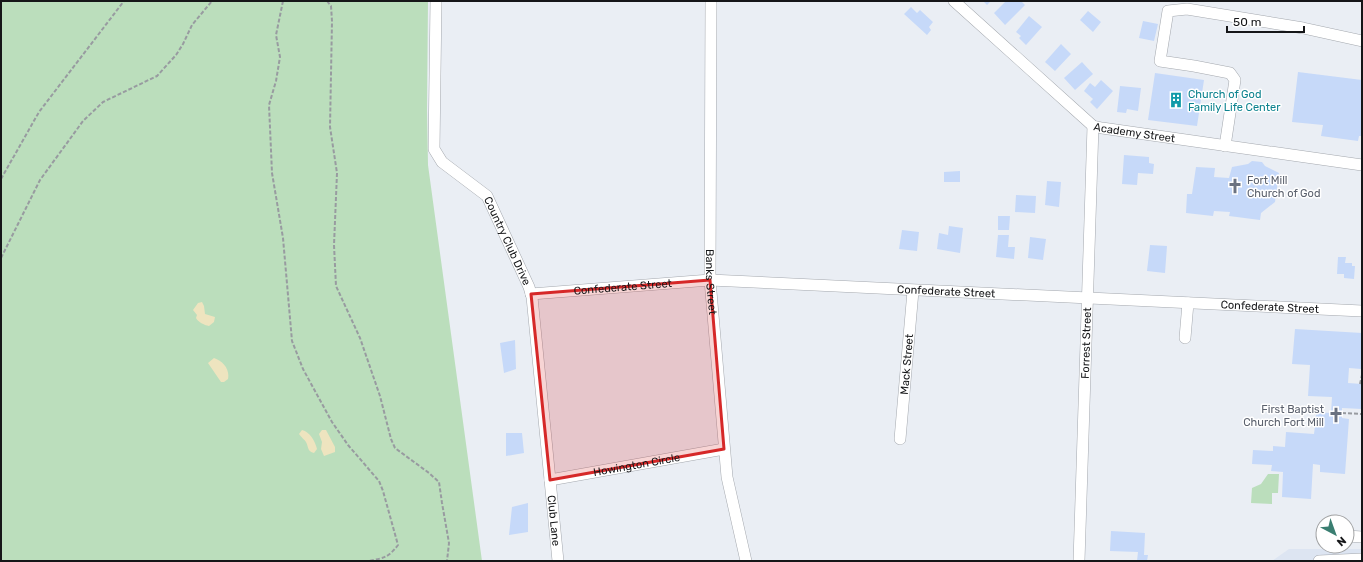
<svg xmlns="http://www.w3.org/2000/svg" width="1363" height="562" font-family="Rubik,sans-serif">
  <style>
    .built { fill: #dde5f2 }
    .green { fill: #bbdebc }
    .sand { fill: #eee4bf }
    .building { fill: #c6d9f9 }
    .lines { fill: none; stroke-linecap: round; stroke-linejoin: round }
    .minor-casing { stroke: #a4a8ae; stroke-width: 12 }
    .path { stroke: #989ba0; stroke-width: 2; stroke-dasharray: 4 2; stroke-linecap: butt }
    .minor { stroke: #fff; stroke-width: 11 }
    .marked { fill: #d62828; fill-opacity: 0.2; stroke: #d62828; stroke-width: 3; stroke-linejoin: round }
    .labels { text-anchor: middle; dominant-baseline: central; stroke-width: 3; stroke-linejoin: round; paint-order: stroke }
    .culture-label { font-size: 11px; fill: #0d838f; stroke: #fff; text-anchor: start }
    .street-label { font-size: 11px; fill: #151618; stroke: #fff }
    .worship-label { font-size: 11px; fill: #5b616d; stroke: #fff; text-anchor: start }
  </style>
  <rect width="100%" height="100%" fill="#eaeef4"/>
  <path class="built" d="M1289,549h73v12h-90z"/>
  <path class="green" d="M1,1h427l-1,109 1,55 54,396h-481z
    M1268,474h11l-1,19h-6v11l-21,-1 1,-15 9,-4z"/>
  <path class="sand" d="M202,302l2,4 1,8 10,3 -1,5 -5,4c-5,-1 -11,-4 -13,-8l1,-3 -4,-5 5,-7z
    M214,358c9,3 16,11 14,21l-4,3h-3l-13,-19z
    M302,430c8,2 13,11 15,19l-3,4c-7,-2 -5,-5 -8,-11 -1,-2 -5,-5 -7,-8z
    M322,430h4l9,17v5l-11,4 -3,-7 1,-7 -3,-8z"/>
  <path class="building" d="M983,1h8l-4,4z
    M1006,1h15l4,4 -20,20 -11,-12z
    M911,7l6,6 3,-3 13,12 -4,5 2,3 -4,5 -23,-21z
    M1088,11l13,11 -8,10 -13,-12z
    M1029,16l13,11 -16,18 -7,-7 2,-2 -5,-4z
    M1143,21l15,3 -4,17 -15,-3z
    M1061,44l10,10 -16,17 -10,-9z
    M1082,62l11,12 -18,16 -11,-12z
    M1298,72l64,8 -1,45h1v11h-3l-1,5 -37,-5 2,-11 -31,-3z
    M1155,73l49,7 -7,46 -49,-6z
    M1101,80l12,11 -16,18 -7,-7 3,-3 -9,-8 6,-8 5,4z
    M1120,86l21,2 -3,23 -11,-2 -1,4 -9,-1z
    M1124,155l25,2v6l5,1 -1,10 -15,-1 -1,12 -15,-1z
    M1252,161l10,1 3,4 14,7 -4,29 -14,11 -1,7 -31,-4 1,-4 -16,-1 -1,5 -27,-3 1,-19h5l4,-27 19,1 -1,9 15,1 3,-11 16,-3z
    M960,171v11h-16v-10z
    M1047,181l14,1 -2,25 -14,-2z
    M1016,195l20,1 -1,17 -20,-1z
    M998,216h12l-1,14h-11z
    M949,226l14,2 -3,25 -23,-4 2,-16 9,2z
    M902,230l17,2 -2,19 -18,-2z
    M998,235h11l-1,12h7l-1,12 -18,-2z
    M1030,237l16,2 -3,21 -15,-2z
    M1150,245l17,1 -2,27 -18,-2z
    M1338,257h8l-1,6h7v3h3l-1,13 -10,-1v-4h-7z
    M1295,329l67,4 -1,36 -12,-1 -1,15 14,1v25l-20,-1v10l7,1 -4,55 -25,-2v-7l-7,-1 -2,35 -29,-2 1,-25 -12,-1 1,-6 -20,-1 1,-14 20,1v-5l12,1 1,-15 28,2 1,-8h8l1,-9h-8v-5l15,1 1,-16 -24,-1 2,-31 -18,-1z
    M515,340l1,29 -12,4 -4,-30z
    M506,433h16l2,20 -18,3z
    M528,503v29l-19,3 3,-28z
    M1111,531l34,2 -1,22h4l-1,6h-10l1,-9 -28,-1z"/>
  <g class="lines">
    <defs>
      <g id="minor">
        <path id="s1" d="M436,1l-2,148 8,13 45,34 42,91 3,10 26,264"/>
        <path id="s2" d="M711,1l-1,279 17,197 19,84"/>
        <path id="s3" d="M954,1l139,125 9,2 260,37"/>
        <path d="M1225,146l10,-66 -5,-7 -36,-7 -34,-5 8,-50 19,-2 116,19 59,13"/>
        <path id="s4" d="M531,294l179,-14 652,31"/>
        <path d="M1185,338l3,-35"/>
        <path id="s5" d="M900,439l13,-148"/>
        <path id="s6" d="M550,480l174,-31"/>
        <path d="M1347,536l15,1"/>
        <path id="s7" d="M1079,561l14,-435"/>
        <path d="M1319,561l43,-2"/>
      </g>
    </defs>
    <use href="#minor" class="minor-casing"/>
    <path class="path" d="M283,1l-7,34 4,22 -4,24 -7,24 3,68 11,65 9,103 11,28 29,53 16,23 31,36 4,10 15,54c-10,13 -14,13 -30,16
      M327,1l4,5 1,15 -2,106 7,46 -3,72 2,41 24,52 20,58 11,43 4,9 34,25 10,9 3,21 7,40 -2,18
      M1,179l38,-67 85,-111
      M1,258l39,-78 43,-59 20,-19 54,-26 19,-21 7,-11 9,-19 20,-24
      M1360,384l2,-9
      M1342,413l20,1"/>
    <use href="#minor" class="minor"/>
  </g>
  <path class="marked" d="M710,280l14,169 -174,31 -19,-186z"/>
  <defs>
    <symbol id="building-bare" viewBox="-9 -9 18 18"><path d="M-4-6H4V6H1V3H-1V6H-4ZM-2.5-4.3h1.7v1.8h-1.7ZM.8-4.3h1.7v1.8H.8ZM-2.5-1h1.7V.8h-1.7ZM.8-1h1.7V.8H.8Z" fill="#0f9aa8" stroke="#fff" stroke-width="2.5" paint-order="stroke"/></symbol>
    <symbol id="church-bare" viewBox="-9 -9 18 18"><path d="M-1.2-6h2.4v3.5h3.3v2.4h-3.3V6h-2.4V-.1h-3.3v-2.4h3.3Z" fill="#6b7280" stroke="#fff" stroke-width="2.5" paint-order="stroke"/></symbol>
  </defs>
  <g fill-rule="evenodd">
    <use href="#building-bare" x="1165" y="89" width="22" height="22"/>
    <use href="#church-bare" x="1224" y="175" width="22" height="22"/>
    <use href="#church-bare" x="1325" y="404" width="22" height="22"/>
  </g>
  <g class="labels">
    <g class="culture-label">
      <text x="1188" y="94">Church of God<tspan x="1188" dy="13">Family Life Center</tspan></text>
    </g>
    <g class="street-label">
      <text stroke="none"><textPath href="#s3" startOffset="229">Academy Street</textPath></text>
      <text stroke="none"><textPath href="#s1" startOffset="269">Country Club Drive</textPath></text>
      <text stroke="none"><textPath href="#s2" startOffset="281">Banks Street</textPath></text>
      <text stroke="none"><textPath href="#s4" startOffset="92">Confederate Street</textPath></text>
      <text stroke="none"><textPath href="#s4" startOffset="416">Confederate Street</textPath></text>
      <text stroke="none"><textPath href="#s4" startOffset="740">Confederate Street</textPath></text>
      <text stroke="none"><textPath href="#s7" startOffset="218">Forrest Street</textPath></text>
      <text stroke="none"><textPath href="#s5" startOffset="75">Mack Street</textPath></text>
      <text stroke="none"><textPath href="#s6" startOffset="88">Howington Circle</textPath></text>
      <text stroke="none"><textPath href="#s1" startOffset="555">Club Lane</textPath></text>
    </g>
    <g class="worship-label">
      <text x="1247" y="180">Fort Mill<tspan x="1247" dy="13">Church of God</tspan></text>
      <text x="1324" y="409" text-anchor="end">First Baptist<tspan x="1324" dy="13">Church Fort Mill</tspan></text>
    </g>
  </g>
  <rect width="1363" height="562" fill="none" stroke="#151618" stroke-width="4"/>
  <g transform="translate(1335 534) rotate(139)"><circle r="19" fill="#ffffff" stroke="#a1a2a3"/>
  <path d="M0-3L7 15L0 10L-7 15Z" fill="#3a7e71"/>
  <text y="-6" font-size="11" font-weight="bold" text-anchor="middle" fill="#151618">N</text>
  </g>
  <path d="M1227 26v6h77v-6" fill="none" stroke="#151618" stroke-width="2"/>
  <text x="1233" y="26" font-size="12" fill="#151618" stroke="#ffffff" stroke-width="3" paint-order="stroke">50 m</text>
</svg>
